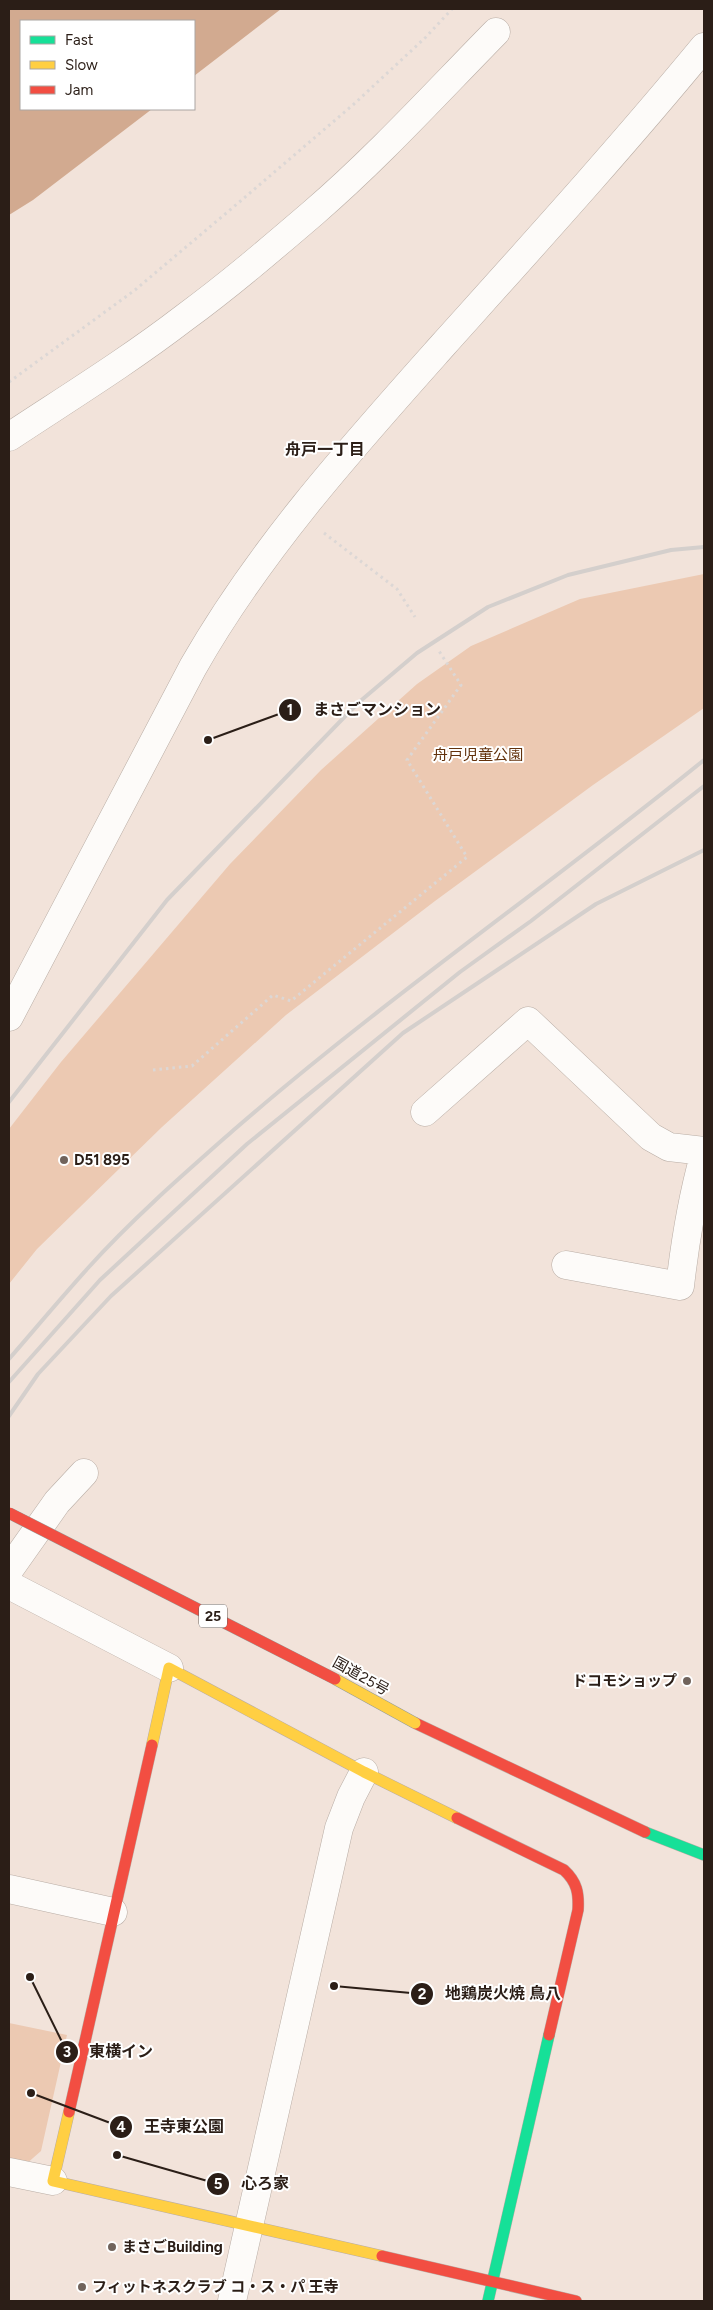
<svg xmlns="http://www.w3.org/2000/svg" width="713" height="2310" font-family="Figtree,'Noto Sans JP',sans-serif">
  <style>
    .green { fill: #ecc9b2 }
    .water { fill: #d2aa90 }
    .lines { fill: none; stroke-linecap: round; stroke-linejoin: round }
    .street-casing { stroke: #b9ada5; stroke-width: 29 }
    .fast-casing { stroke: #b9ada5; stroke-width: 12 }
    .slow-casing { stroke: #b9ada5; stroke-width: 12 }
    .jam-casing { stroke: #b9ada5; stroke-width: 12 }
    .path { stroke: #dcd7d5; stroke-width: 3; stroke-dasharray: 2.5 4; stroke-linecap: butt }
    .street { stroke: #fdfbf9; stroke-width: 28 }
    .fast { stroke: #16e098; stroke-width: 11 }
    .slow { stroke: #ffcf43; stroke-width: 11 }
    .jam { stroke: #f24e42; stroke-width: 11 }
    .rail { stroke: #d4cfcc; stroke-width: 4 }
    .slow-bridge-casing { stroke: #949c99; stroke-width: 12; stroke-linecap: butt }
    .jam-bridge-casing { stroke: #949c99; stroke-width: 12; stroke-linecap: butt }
    .slow-bridge { stroke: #ffcf43; stroke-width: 11 }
    .jam-bridge { stroke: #f24e42; stroke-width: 11 }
    .poi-dot { fill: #71635b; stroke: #fff; stroke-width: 2 }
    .labels { text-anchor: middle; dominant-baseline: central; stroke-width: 4; stroke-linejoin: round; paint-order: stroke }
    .shield { fill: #fff; stroke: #6b625d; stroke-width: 1 }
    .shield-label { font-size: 14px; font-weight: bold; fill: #2b1e17 }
    .park-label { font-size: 15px; fill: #63320c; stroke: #fff }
    .poi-label { font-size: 15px; font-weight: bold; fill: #2b1e17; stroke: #fff; text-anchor: start }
    .street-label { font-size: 15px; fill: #2b1e17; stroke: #fff }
    .neighbourhood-label { font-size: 16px; font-weight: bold; fill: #2b1e17; stroke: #fff }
    .leader { fill: none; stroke: #2b1e17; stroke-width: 2 }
    .callout-dot { fill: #2b1e17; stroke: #fff; stroke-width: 2 }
    .mark-label { font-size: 15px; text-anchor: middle; font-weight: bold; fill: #fff }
    .callout-label { font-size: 16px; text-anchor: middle; font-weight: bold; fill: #2b1e17; stroke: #fff; stroke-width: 4; stroke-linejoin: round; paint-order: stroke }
  </style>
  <rect width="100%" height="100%" fill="#f2e3da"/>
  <path class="green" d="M704,574v134l-111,77 -158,116 -149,114 -124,112 -125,122 -28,35v-155l52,-67 169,-198 91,-94 96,-86 54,-38 109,-47z
    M9,2023l58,12 -26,116 -16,14 -16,-4z"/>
  <path class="water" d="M9,9h272l-87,67v-55h-173v88h131l-119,91 -24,15z"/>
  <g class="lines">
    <defs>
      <path id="street" d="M9,437c59,-39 119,-76 175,-119 45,-33 87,-69 129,-105 65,-56 123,-120 183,-181
        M9,1017l184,-350c67,-118 160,-221 250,-322 88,-98 177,-196 261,-298
        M425,1112l103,-91 123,116 18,10 35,4
        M566,1265l114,21c5,-44 12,-87 24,-130
        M9,1570l48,-68 27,-29
        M9,1585l160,83
        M9,1889l104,23
        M9,2172l44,9
        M232,2301l107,-473 12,-31 13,-25"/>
      <path id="fast" d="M645,1832l59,23
        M488,2301l61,-266"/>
      <path id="slow" d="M152,1745l17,-77 195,104 93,46
        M69,2112l-16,69 329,75"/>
      <path id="jam" d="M415,1723l230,109
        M457,1818l107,52c13,12 15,23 14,40l-29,125
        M69,2112l83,-367
        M382,2256l194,45"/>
    </defs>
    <use href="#street" class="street-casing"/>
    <use href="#fast" class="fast-casing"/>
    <use href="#slow" class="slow-casing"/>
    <use href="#jam" class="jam-casing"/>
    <path class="path" d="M9,382l126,-92 102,-86 117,-100 72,-67 26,-28
      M324,533l73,56 18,28
      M153,1070l39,-4 81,-71 18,6 176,-144 -60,-97 54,-75 -22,-34"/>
    <use href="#street" class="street"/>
    <use href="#fast" class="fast"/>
    <use href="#slow" class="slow"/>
    <use href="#jam" class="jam"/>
    <path class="rail" d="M9,1102l158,-202 191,-197 59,-50 71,-46 80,-32 103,-25 33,-3
      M9,1359c26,-30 52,-61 79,-91 45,-50 97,-95 148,-140 150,-130 314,-243 468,-368
      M9,1382l91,-102 147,-136 213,-172 71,-51 173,-135
      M9,1416l29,-42 73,-78 292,-263 193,-129 108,-54"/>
    <defs>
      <path id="slow-bridge" d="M335,1679l80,44"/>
      <path id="jam-bridge" d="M9,1513l326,166"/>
    </defs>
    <use href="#slow-bridge" class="slow-bridge-casing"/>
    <use href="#jam-bridge" class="jam-bridge-casing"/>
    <use href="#slow-bridge" class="slow-bridge"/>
    <use href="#jam-bridge" class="jam-bridge"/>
  </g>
  <g class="poi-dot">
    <circle cx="64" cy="1160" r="5"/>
    <circle cx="687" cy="1681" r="5"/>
    <circle cx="112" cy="2247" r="5"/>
    <circle cx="82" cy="2287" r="5"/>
  </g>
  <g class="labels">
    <rect class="shield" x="199" y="1604.5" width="28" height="23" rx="4"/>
    <g class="shield-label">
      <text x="213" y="1616">25</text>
    </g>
    <g class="park-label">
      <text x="478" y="755">舟戸児童公園</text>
    </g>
    <g class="poi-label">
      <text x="74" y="1160">D51 895</text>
      <text x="677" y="1681" text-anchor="end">ドコモショップ</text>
      <text x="122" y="2247">まさごBuilding</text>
      <text x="92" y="2287">フィットネスクラブ コ・ス・パ 王寺</text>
    </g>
    <g class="street-label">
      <text transform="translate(361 1676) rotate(29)">国道25号</text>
    </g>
    <g class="neighbourhood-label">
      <text x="325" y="449">舟戸一丁目</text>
    </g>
  </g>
  <path class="leader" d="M208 740L290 710M334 1986L422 1994M30 1977L67 2052M31 2093L121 2127M117 2155L218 2184"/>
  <g class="callout-dot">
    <circle cx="208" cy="740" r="5"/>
    <circle cx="334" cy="1986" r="5"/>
    <circle cx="30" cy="1977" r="5"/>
    <circle cx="31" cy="2093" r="5"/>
    <circle cx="117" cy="2155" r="5"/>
    <circle cx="290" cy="710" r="12"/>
    <circle cx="422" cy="1994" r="12"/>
    <circle cx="67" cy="2052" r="12"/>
    <circle cx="121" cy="2127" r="12"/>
    <circle cx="218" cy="2184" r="12"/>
  </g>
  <g class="mark-label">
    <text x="290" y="715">1</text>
    <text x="422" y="1999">2</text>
    <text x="67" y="2057">3</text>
    <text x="121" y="2132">4</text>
    <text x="218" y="2189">5</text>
  </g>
  <g class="callout-label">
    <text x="377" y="715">まさごマンション</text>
    <text x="503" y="1999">地鶏炭火焼 鳥八</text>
    <text x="121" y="2057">東横イン</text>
    <text x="184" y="2132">王寺東公園</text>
    <text x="265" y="2189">心ろ家</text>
  </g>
  <rect width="713" height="2310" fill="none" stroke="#2b1e17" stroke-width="20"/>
  <rect x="20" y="20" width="175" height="90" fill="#ffffff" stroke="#aaa5a2"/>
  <rect x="30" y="36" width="25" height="8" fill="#16e098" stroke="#aaa5a2"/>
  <text x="65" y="45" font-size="15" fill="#2b1e17">Fast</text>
  <rect x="30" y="61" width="25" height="8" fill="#ffcf43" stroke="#aaa5a2"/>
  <text x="65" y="70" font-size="15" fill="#2b1e17">Slow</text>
  <rect x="30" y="86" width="25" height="8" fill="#f24e42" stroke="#aaa5a2"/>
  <text x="65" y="95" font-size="15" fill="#2b1e17">Jam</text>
</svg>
